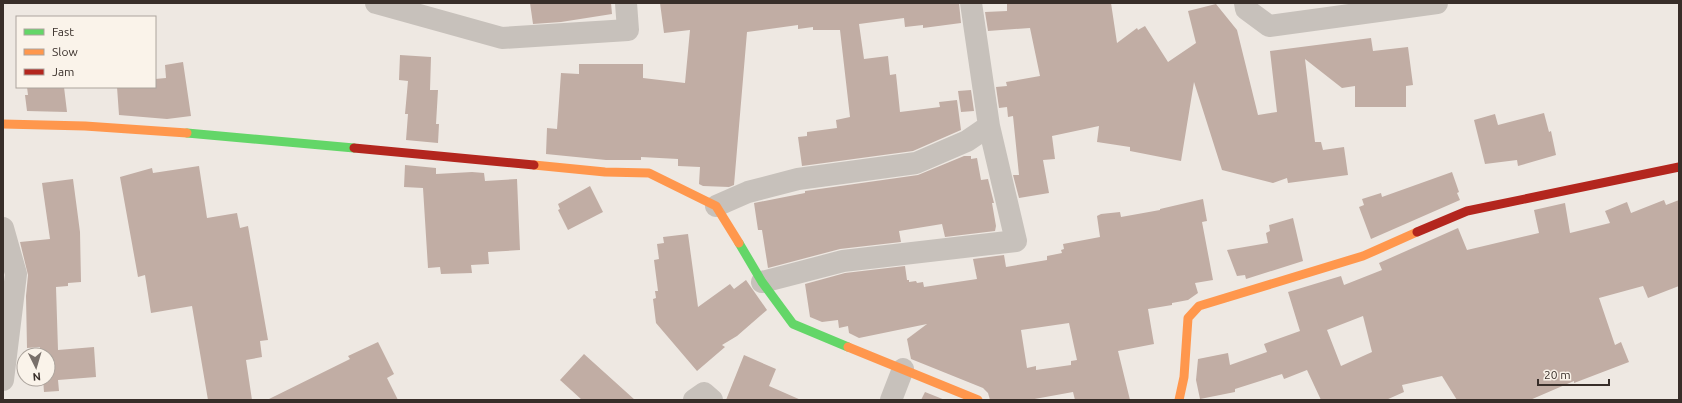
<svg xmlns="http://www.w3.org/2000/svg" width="1682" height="403" font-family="Ubuntu,sans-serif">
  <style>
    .building { fill: #c1ada4; fill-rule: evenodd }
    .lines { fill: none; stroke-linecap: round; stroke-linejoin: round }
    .street { stroke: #c7c1bb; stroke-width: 22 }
    .fast { stroke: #63d668; stroke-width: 9 }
    .slow { stroke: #ff974d; stroke-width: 9 }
    .jam { stroke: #b3261e; stroke-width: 9 }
  </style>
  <rect width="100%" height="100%" fill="#eee8e2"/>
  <path class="building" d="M530,3h81l1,11 -51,8 -28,2z
    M660,3h299l2,20 -38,5v-3l-18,2 -1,-9 -45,6 5,35 24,-3 2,19 6,-1 4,38 40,-5 -1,-5 18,-2 4,30 -48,21 -111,15 -4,-29 9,-1v-4l30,-4 -1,-8 14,-3 -10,-87h-27v-3l-15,2v-4l-51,7 -13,153 -5,2 -26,-1 -4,-2 1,-17 -22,-1v-7l-37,-2v3h-35l-60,-6 1,-26 10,1 4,-56 18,1v-10h64v14l42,5 5,-53 -26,3z
    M1007,3h104l6,40 20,-15 1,2 7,-4 23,36 28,-19 -8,-32 28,-7 21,26 21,85 19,-3 -7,-61 101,-13 2,13 35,-4 5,38 -7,1v21h-51v-21l-13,2 -37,-29 10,83h6l2,8 21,-3 4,28 -60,8 -1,-5 -14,5 -51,-13 -28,-88 -13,79 -51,-10v-4l-33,-5 2,-16 -47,10 3,23 -12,1 6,33 -30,5 -6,-23h6l-6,-59 -5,1 -1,-10 -8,1 -3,-21 11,-1 -1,-4 34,-6 -10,-48 -42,3 -3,-19 22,-1z
    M400,55l31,2 -1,33h8l-2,34h3l-1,19 -32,-3 2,-26h-3l3,-33 -9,-1z
    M183,62l8,54 -24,3 -48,-4 -2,-28h38v-8l11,-1 -1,-13z
    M27,87h37l3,25 -40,-1 -2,-16h3z
    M971,90l3,21 -13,1 -3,-21z
    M1544,113l5,19 2,-1 5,24 -38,11 -1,-6 -32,4 -11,-44 21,-6 3,11z
    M964,156h7v3l6,-1 4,22 7,-1 6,24h-2l4,23 -1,5 -50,6 -3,-13 -43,7 2,11 -61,7 -72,19 -6,-38h-4l-4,-27 51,-10v-2l113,-16z
    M405,165l31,3v6l36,-2 12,1 1,8 32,-2 3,71 -32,2 1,12 -18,1 1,8 -31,1 -1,-7 -12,1 -5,-80 -19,-1z
    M199,166l8,52 30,-5 3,15 8,-2 20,114 -8,1 2,16 -16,3 6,40h-44l-16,-94 -41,7 -6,-38 -7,2 -18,-100 32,-9 1,5z
    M1452,172l7,20 -2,1 3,7 -89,39 -12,-32 5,-2 -2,-6 19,-6 1,4z
    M73,179l7,53 1,50 -13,1v3l-12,1 2,63 36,-3 2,30 -38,3 1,11 -15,1 -1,-13h5v-24h-8v-8l-13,1 -1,-52 2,-21 -8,-33 30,-3 -8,-56z
    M590,186l13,26 -35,18 -10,-20 2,-1 -2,-5z
    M1203,199l4,22 -5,1 11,58 -18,3 3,10 -10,7 -16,3v2l-24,4 6,35 -36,7 12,49h-55l-2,-8 -44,8h-39l-2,-7 -5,-5 -72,-29 -4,-20 20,-15 -68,14 -10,-5 -1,-7 -9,2 -1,-8 -16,2 -12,-5 -5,-33 40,-11 60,-7 2,14h2v2l7,-1 1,2 6,-1 1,5 53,-8 -4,-20 31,-4 2,12 41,-7v-4l15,-3 -1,-3 3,-1 -1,-5 37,-7 -3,-21 4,-2 19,-2 1,5 39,-7v-1zM1069,323l8,37 -6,1v4l-35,5v-4l-9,2 -6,-38z
    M1664,200l2,5 13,-5v86l-31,12 -5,-12 -44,12 16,47 6,-3 8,20 -55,21v-2l-44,19h-73l-15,-24 -40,9 2,7 -18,8h-65l-14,-30 -23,9 -2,-5 -47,15v3l-35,7 -4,-19 2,-21 30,-6 2,12 37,-13 -3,-8 36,-13 -12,-39 53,-16 3,9 38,-15 -3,-7 79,-35 9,22 72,-17 -5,-23 31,-7 5,30 40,-10 -5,-12 22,-9 4,11zM1363,316l9,36 -31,14 -14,-36z
    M1293,218l10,43 -57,18 -1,-4 -8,1 -10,-26 41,-7 -2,-10 4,-2 -1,-6z
    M688,234l10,73 32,-23 4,5 12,-9 21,30 -30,26 -15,9 3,2 -28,24 -41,-48 -3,-24 3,-1 -1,-7h3l-4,-31 5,-1 -2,-15 7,-1 -1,-6z
    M378,342l16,32 -7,4 11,22h-131l83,-41 -2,-3z
    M584,354l51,46h-53l-22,-20z
    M744,355l32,14 -7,17 32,14h-75z
    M925,392l20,8h-24z"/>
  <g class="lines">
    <path class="street" d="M376,3l126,35 126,-8 -2,-27
      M1245,3l1,6 23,17 168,-23
      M716,206l32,-14 50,-13 118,-16 51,-22 22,-15
      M3,228l13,46 -13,106
      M762,282l81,-21 173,-20 -27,-115 -18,-123
      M694,400l10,-7 8,7
      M891,400l12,-31"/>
    <path class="fast" d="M187,133l167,15
      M739,243l23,39 31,42 55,23"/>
    <path class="slow" d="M3,124l82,2 102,7
      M534,165l71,7 44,1 67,33 23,37
      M848,347l130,53
      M1179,400l5,-23 4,-59 11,-12 164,-50 54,-24"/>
    <path class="jam" d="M354,148l180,17
      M1417,232l50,-21 212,-44"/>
  </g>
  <rect width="1682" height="403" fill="none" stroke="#382e29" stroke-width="8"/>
  <rect x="16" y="16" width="140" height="72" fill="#faf3ea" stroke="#aca49d"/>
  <rect x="24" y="29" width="20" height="6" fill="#63d668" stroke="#aca49d"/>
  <text x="52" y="36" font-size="12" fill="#382e29">Fast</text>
  <rect x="24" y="49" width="20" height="6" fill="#ff974d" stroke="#aca49d"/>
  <text x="52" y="56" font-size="12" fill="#382e29">Slow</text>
  <rect x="24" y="69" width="20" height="6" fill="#b3261e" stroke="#aca49d"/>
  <text x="52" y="76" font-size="12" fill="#382e29">Jam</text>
  <g transform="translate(36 367) rotate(175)"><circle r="19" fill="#faf3ea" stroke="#aca49d"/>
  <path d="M0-3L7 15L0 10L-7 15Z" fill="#786f6a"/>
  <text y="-6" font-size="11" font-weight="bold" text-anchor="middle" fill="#382e29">N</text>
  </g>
  <path d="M1538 379v6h71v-6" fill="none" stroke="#382e29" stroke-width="2"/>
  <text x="1544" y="379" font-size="12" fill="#382e29" stroke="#faf3ea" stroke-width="3" paint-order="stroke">20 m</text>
</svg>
